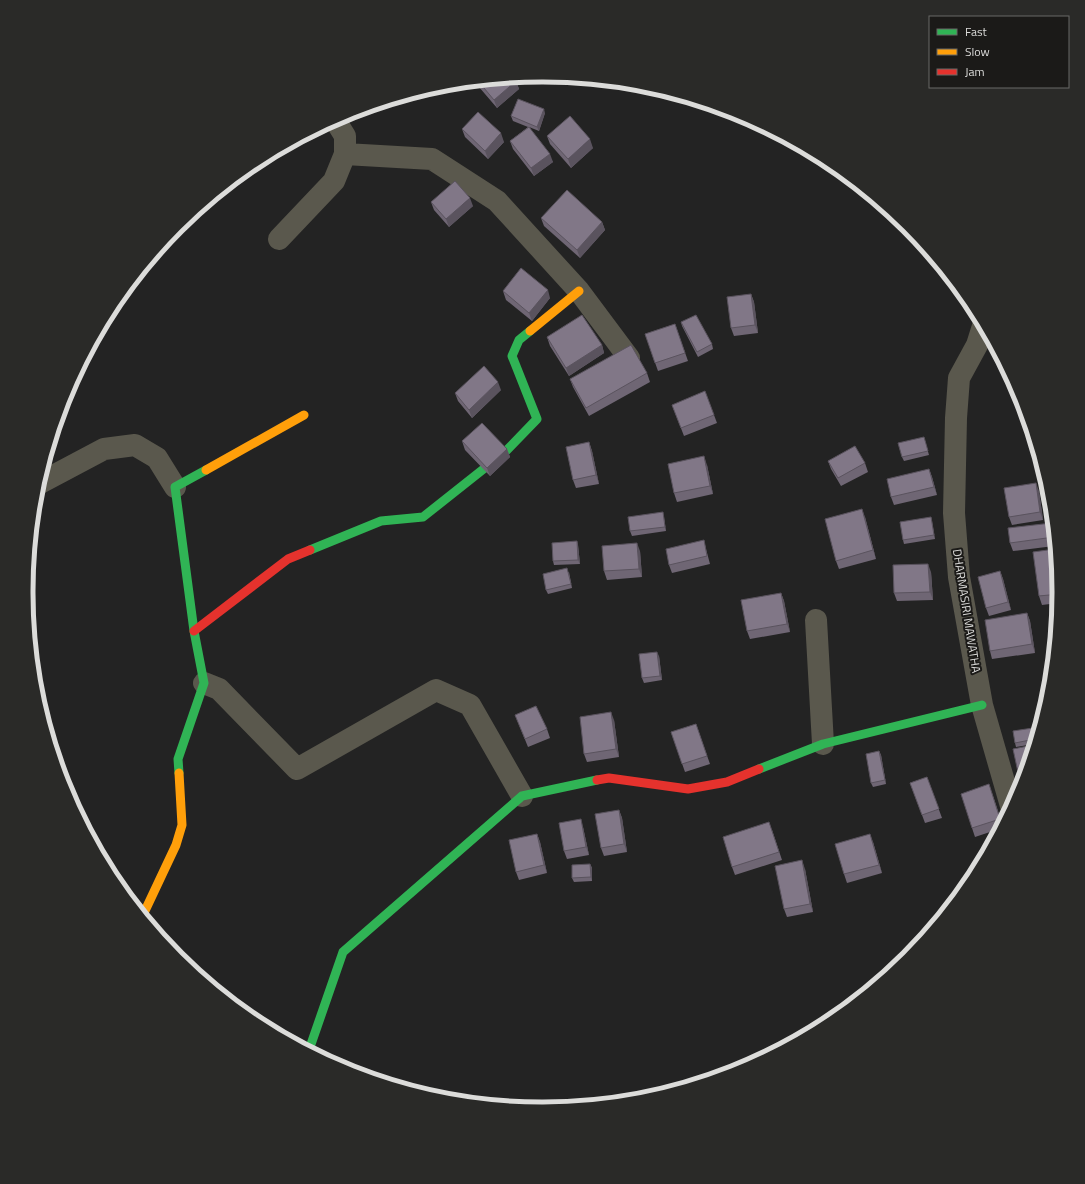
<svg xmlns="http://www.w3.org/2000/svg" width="1085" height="1184" font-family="'Titillium Web',sans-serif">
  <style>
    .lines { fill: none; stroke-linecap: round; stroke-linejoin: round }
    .street { stroke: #5a584d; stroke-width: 22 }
    .fast { stroke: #30b455; stroke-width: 9 }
    .slow { stroke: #ff9f0a; stroke-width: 9 }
    .jam { stroke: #e5322d; stroke-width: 9 }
    .wall { fill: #6f6674 }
    .shaded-wall { fill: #5a535e }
    .building { fill: #817787; stroke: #5a535e }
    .labels { text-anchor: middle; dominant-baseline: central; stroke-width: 4; stroke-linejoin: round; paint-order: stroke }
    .street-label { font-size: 12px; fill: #dcdcda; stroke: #1b1a18 }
    .rim { fill: none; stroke: #dcdcda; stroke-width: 5 }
  </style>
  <rect width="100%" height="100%" fill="#232323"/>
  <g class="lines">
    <path class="street" d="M345,154l87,5 65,42 82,90 50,67
      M279,239l55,-58 11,-27v-18l-10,-16
      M983,326l-6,19 -18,33 -3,40 -2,95 5,64 23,128 29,101
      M38,484l66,-35 31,-4 22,13 18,29
      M816,620l7,124
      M204,683l15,6 78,80 139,-79 34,15 52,91"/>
    <path class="fast" d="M310,550l71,-29 42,-4 82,-65 32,-33 -25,-63 7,-16 11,-9
      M759,769l64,-25 159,-39
      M179,773l-1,-14 26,-76 -10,-52 -19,-144 31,-17
      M309,1050l34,-98 179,-156 75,-16"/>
    <path class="slow" d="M530,331l49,-40
      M206,470l98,-55
      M143,915l33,-70 6,-20 -3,-52"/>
    <path class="jam" d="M194,631l94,-72 22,-9
      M597,780l12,-2 79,11 39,-7 32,-13"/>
  </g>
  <path class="wall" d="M514,78l2,3 3,8 -22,19 -18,-21 -2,-5z
    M545,113l-6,18 -10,-4 24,35 -19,14 -21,-27 -3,-8 18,-14 -15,-6 -2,-5z
    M462,129l42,13 -16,17 -23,-22z
    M547,136l46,12 -22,20 -21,-24z
    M431,202l42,4 -24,21 -15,-17z
    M541,218l61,4 3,8 -25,28 -36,-32z
    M503,291l47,7 -18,23 -26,-21z
    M751,294l3,8 4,31 -24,3 -3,-8z
    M681,322l31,22 1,5 -15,8 -16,-31z
    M675,324l13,37 -30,10 -13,-37z
    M547,337l55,8 2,8 -35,23 -19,-30z
    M647,373l3,9 -61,34 -16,-29 -3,-8z
    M501,390l-29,28 -14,-17 -3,-8z
    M672,405l42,10 3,8 -33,13z
    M462,441l45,8 3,8 -20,19 -25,-26z
    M925,441l4,14 -25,6 -2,-4z
    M589,442l3,9 7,33 -23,4 -3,-8z
    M828,461l37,2 3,9 -27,14 -10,-17z
    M707,465l6,29 -36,8 -3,-9z
    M929,469l3,8 5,18 -43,10 -3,-8z
    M1039,491l4,29 -31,5 -3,-8z
    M664,517l2,14 -34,5 -2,-5z
    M865,517l11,42 -37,10 -3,-8z
    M931,517l1,4 3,18 -31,5 -1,-4z
    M1052,523l2,23 -41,5 -3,-8z
    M704,540l2,9 4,15 -38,9 -3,-8z
    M577,541l1,4 2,19 -26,1 -1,-4z
    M640,551l2,26 -35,3 -3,-9z
    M1000,571l3,8 8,31 -22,6 -3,-8z
    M569,572l3,16 -24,6 -2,-4z
    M931,572l2,28 -36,1 -3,-8z
    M1059,592l-1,11 -16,2 -3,-9z
    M781,593l3,8 6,31 -40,7 -3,-8z
    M1027,613l3,8 5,32 -43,6 -2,-8z
    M659,656l3,24 -18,3 -2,-5z
    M515,715l32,14 3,9 -22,9z
    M614,720l5,37 -32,5 -3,-8z
    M696,724l14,40 -25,8 -14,-40z
    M1033,728l2,10 -1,6 -18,3 -1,-4z
    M879,751l2,4 5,29 -13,3 -2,-4z
    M927,777l15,41 -17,5 -15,-40z
    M992,793l10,30 -3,6 -24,8 -3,-9z
    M619,810l3,8 5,34 -23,4 -3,-8z
    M583,827l6,28 -22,4 -3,-8z
    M772,830l10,30 -47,15 -3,-8z
    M537,834l3,8 7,31 -28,7 -3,-8z
    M873,842l9,31 -35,10 -3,-9z
    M590,864l2,4v13l-18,1 -2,-4z
    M805,869l8,43 -26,5 -3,-8z"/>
  <path class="shaded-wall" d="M516,81l3,8 -22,19 -3,-8z
    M544,109l1,4 -6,18 -2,-4z
    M501,133l3,9 -16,17 -3,-8z
    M590,139l3,9 -22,20 -3,-9z
    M550,154l3,8 -19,14 -3,-8z
    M470,198l3,8 -24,21 -3,-8z
    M602,222l3,8 -25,28 -3,-8z
    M548,290l2,8 -18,23 -3,-8z
    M751,294l3,8 4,31 -3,-8z
    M602,345l2,8 -35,23 -3,-8z
    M498,382l3,8 -29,28 -3,-8z
    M589,442l3,9 7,33 -3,-9z
    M507,449l3,8 -20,19 -3,-8z
    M704,456l3,9 6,29 -3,-8z
    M929,469l3,8 5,18 -3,-8z
    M1036,483l3,8 4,29 -3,-8z
    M862,509l3,8 11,42 -3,-9z
    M577,541l1,4 2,19 -2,-4z
    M637,543l3,8 2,26 -3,-8z
    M928,564l3,8 2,28 -3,-8z
    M1000,571l3,8 8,31 -3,-8z
    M781,593l3,8 6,31 -3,-8z
    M1027,613l3,8 5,32 -3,-9z
    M657,652l2,4 3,24 -2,-4z
    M611,712l3,8 5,37 -3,-8z
    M879,751l2,4 5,29 -1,-4z
    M619,810l3,8 5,34 -3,-8z
    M581,819l2,8 6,28 -3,-8z
    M537,834l3,8 7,31 -3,-8z
    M870,834l3,8 9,31 -3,-8z
    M802,860l3,9 8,43 -3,-8z
    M590,864l2,4v13l-1,-4z"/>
  <path class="building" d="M514,78l2,3 -22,19 -15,-18z
    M518,99l26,10 -7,18 -26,-11z
    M478,112l23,21 -16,18 -23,-22z
    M570,116l20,23 -22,20 -21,-23z
    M529,127l21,27 -19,14 -21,-27z
    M455,181l15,17 -24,21 -15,-17z
    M567,190l35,32 -25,28 -36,-32z
    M521,268l27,22 -19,23 -26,-22z
    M751,294l4,31 -24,3 -4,-31z
    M582,315l20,30 -36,23 -19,-31z
    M696,315l16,29 -15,8 -16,-30z
    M675,324l10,29 -30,10 -10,-29z
    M631,345l16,28 -61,35 -16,-29z
    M484,366l14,16 -29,28 -14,-17z
    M705,391l9,24 -33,13 -9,-23z
    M482,423l25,26 -20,19 -25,-27z
    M924,437l4,14 -26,6 -4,-14z
    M589,442l7,33 -23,5 -7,-33z
    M855,446l10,17 -27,15 -10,-17z
    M704,456l6,30 -36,7 -6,-29z
    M929,469l5,18 -43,10 -4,-18z
    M1036,483l4,29 -31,5 -5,-29z
    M862,509l11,41 -37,11 -11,-42z
    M663,512l2,15 -35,4 -2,-14z
    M931,517l3,18 -31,5 -3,-18z
    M1052,523l2,14 -44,6 -2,-15z
    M704,540l3,16 -38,9 -3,-16z
    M577,541l1,19 -25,1 -1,-18z
    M637,543l2,26 -35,2 -2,-25z
    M1055,549l4,45 -20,2 -6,-44z
    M928,564l2,28 -36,1 -1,-28z
    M567,568l4,16 -25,6 -3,-16z
    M1000,571l8,31 -22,6 -8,-31z
    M781,593l6,31 -40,7 -6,-31z
    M1027,613l5,31 -42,7 -5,-31z
    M657,652l3,24 -18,2 -3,-24z
    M536,706l11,23 -22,10 -10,-24z
    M611,712l5,37 -32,5 -4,-37z
    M696,724l11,32 -25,8 -11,-32z
    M1033,728l2,11 -20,4 -2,-12z
    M1033,745l-12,41 -8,-37z
    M879,751l6,29 -14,3 -5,-29z
    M927,777l12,32 -17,6 -12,-32z
    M989,784l11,35 -28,9 -11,-34z
    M619,810l5,34 -23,4 -6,-34z
    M581,819l5,28 -22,4 -5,-28z
    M769,822l10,30 -47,15 -9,-30z
    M997,833l-6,9 -2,-7z
    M537,834l7,31 -28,7 -7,-32z
    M870,834l9,31 -35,9 -9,-30z
    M802,860l8,44 -26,5 -9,-43z
    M590,864l1,13 -19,1v-13z"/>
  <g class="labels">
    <g class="street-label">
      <text transform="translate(967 611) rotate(81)">DHARMASIRI MAWATHA</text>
    </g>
  </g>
  <path d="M0 0H1085V1184H0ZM542 82H543A509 509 0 0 1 1052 591V593A509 509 0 0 1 543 1102H542A509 509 0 0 1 33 593V591A509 509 0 0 1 542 82Z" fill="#2a2a28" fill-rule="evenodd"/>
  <path class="rim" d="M542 82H543A509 509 0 0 1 1052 591V593A509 509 0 0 1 543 1102H542A509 509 0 0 1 33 593V591A509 509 0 0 1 542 82Z"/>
  <rect x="929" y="16" width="140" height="72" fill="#1b1a18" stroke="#686866"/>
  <rect x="937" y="29" width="20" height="6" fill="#30b455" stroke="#686866"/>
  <text x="965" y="36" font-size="12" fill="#dcdcda">Fast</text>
  <rect x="937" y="49" width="20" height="6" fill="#ff9f0a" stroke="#686866"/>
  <text x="965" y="56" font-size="12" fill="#dcdcda">Slow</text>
  <rect x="937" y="69" width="20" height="6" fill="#e5322d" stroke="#686866"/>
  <text x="965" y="76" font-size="12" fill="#dcdcda">Jam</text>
</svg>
